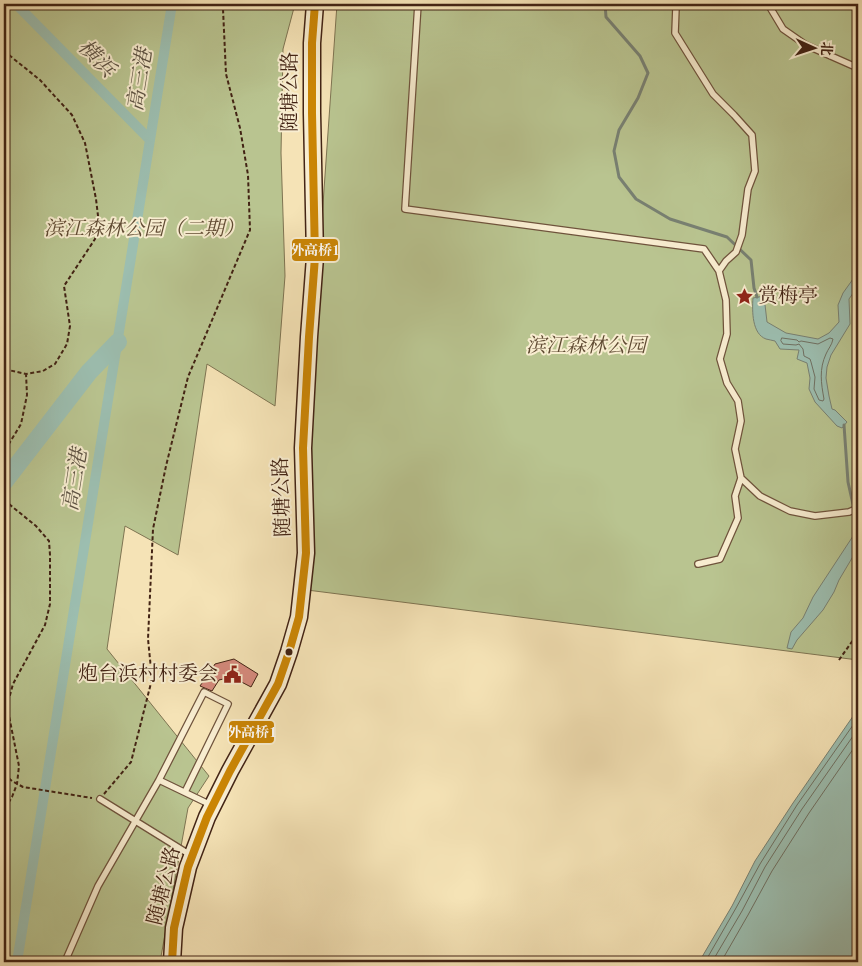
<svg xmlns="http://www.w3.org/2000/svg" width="862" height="966" font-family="'Old Standard TT','Noto Serif SC',serif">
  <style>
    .green { fill: #b9c490; stroke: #7e7452 }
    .water { fill: #9cbeb0; stroke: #788072 }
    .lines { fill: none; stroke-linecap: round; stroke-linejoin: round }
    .shore { stroke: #6f7062; stroke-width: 1 }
    .stream { stroke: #788072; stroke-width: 3 }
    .canal { stroke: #9cbeb0; stroke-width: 10 }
    .river { stroke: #9cbeb0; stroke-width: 18 }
    .building { fill: #d68a7d; stroke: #422314 }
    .lane-casing { stroke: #6f533c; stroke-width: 8 }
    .secondary-casing { stroke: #422314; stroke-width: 19 }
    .path { stroke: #422314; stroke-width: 2; stroke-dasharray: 4 2.5; stroke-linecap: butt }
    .lane { stroke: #f8edd0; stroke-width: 5.5 }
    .secondary { stroke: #f8edd0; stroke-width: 16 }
    .bus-1-casing { stroke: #f8edd0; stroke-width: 11 }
    .bus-1 { stroke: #ca8505; stroke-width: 8 }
    .bus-dot { fill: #422314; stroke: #f8edd0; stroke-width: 2 }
    .labels { text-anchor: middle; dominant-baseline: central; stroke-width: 4; stroke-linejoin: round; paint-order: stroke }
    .street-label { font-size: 20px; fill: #422314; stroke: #f8edd0 }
    .park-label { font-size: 20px; font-style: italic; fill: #604b33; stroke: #f8edd0 }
    .poi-label { font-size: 20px; fill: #422314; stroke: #f8edd0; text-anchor: start }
    .water-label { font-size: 21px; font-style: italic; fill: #5d5243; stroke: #f8edd0 }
    .line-badge { stroke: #f8edd0; stroke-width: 2 }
    .badge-label { font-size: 14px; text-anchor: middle; font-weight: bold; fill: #fff }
  </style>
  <rect width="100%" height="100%" fill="#f5e3b6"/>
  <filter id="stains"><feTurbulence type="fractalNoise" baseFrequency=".004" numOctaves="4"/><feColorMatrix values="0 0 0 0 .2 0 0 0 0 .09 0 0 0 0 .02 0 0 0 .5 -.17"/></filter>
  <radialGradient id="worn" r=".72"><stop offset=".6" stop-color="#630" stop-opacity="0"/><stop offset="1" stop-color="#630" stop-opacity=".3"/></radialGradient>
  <path class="green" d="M4,4h291l-12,45 -2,104 4,123 -10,130 -68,-42 -29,191 -53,-29 -18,123 102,127 -21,32 -28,154h-156z
    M337,4h521v656l-551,-70 -4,-100z"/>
  <path class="water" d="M858,272v14l-9,13 1,25 -19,31 -4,12 -1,11 3,18 3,13 3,1 12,12 -5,6 -5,-2 -22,-24 -6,-13 1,-11 -3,-15 -10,-4 2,-9 -19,-1 -5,-8c-3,-1 -6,-1 -9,-2 -14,-5 -14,-28 -13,-41l11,-2 3,26 19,11 32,6 11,-6 10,-11 -1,-17 5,-12z
    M858,517v31l-19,32 -5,12 -11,18 -26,30 -5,9 -5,-1 4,-16 12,-14 10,-21 42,-64 -2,-12z
    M858,709v253h-159l33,-56 23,-45 38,-58z"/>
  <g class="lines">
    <path class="shore" d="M782,338l15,2 2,2 2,-1 17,3 12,-6 3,1c-1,6 -5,10 -7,15 -7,15 -5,29 -2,45l-1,2 -4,-1 -5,-11 1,-12 -4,-15 -1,-3 -6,-3 -1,-7 -4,-5 -3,1 -13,-1 -2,-3z
      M705,962l31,-54 24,-44 37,-59 61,-87
      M712,962l30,-51 23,-44 37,-58 56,-80
      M721,962l27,-47 24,-44 37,-58 49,-71"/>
    <path class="stream" d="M605,4l1,13 34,39 8,17 -10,25 -19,32 -5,21 5,26 17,22 34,20 57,18 24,23 3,28 3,9
      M844,425l4,57 8,36"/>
    <path class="canal" d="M16,4l134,136
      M17,962l155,-958"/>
    <path class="river" d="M4,482l85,-110 29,-30"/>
  </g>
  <path class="building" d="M234,659l24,15 -7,13 -19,-10 -13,3 -7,11 -12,-5 15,-22z"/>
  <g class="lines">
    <defs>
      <path id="lane" d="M418,4l-13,205 299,40 15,22
        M681,4l-5,3 -1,26 38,61 21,21 18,20 3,36 -7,18 -6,46 -6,17 -10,9 -7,10 7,29 1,34 -7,25 7,24 11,18 3,20 -6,28 6,29 19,18 30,15 25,5 34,-4 9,-4
        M768,4l15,25 23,16 52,23
        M698,564l22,-5 18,-41 -3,-22 6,-18
        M185,792l43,-88 -24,-12 -45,88 52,25
        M100,799l92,57
        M66,962l1,-5 31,-71 61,-106"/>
      <path id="secondary" d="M172,962l2,-34 14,-61 19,-50 23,-46 48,-87 11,-32 10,-35 7,-64 -3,-105 6,-111 6,-80 -3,-144v-70l3,-39"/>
    </defs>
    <use href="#lane" class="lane-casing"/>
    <use href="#secondary" class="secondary-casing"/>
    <path class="path" d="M4,12l5,-8
      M4,51l36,29 32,35 13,28 11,56 3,25 -4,15 -31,47 6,40 -3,18 -12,20 -12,7 -17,3 -22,-5
      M4,449l3,-2 14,-23 6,-29 -1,-21
      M4,500l32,26 13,15 1,14v49l-5,21 -32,59 -6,22 12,60 -2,18 -5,13 -8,13
      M839,660l19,-27
      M4,774l8,7 11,6 69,11
      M104,794l27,-32 21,-83 -4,-40 5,-110 13,-63 22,-89 62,-147 -2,-55 -8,-47 -14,-54 -3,-65 1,-5"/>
    <use href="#lane" class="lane"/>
    <use href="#secondary" class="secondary"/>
    <defs>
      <path id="bus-1" d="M172,962l2,-34 14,-61 19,-50 23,-46 48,-87 11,-32 10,-35 7,-64 -3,-105 6,-111 6,-80 -3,-144v-70l3,-39"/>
    </defs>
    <use href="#bus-1" class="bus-1-casing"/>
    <use href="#bus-1" class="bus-1"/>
  </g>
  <defs>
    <symbol id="sight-bare" viewBox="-9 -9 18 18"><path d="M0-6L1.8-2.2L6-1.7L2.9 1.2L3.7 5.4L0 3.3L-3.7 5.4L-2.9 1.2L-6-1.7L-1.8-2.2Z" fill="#8f2418" stroke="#f8edd0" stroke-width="2.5" paint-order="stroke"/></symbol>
    <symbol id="civic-bare" viewBox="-9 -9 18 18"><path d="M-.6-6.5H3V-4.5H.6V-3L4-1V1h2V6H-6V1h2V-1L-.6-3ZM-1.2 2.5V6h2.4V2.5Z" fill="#8f2418" stroke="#f8edd0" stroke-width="2.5" paint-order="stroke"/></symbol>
  </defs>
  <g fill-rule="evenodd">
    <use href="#sight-bare" x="732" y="284" width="25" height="25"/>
    <use href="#civic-bare" x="220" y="662" width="25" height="25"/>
  </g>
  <circle class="bus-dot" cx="289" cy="652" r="4.5"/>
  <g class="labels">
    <g class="street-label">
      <text transform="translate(291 92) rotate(-90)">随塘公路</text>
      <text transform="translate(283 497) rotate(-92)">随塘公路</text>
      <text transform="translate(165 886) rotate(-76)">随塘公路</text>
    </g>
    <g class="park-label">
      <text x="144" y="230">滨江森林公园（二期）</text>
      <text x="586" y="347">滨江森林公园</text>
    </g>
    <g class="poi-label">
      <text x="758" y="297">赏梅亭</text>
      <text x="218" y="675" text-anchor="end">炮台浜村村委会</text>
    </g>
    <g class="water-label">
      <text transform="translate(96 59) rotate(45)">横浜</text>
      <text transform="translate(141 80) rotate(-81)">高三港</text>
      <text transform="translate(76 480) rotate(-81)">高三港</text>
    </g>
  </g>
  <g class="line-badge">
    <rect x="291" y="238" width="48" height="24" rx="5" fill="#ca8505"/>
    <rect x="228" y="720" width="47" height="24" rx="5" fill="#ca8505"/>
  </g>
  <g class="badge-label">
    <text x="315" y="255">外高桥1</text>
    <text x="252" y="737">外高桥1</text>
  </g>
  <rect width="862" height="966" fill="none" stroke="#f5e3b6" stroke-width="20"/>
  <rect x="5" y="5" width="852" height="956" fill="none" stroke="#422314" stroke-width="2.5"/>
  <rect x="10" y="10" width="842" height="946" fill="none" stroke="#422314"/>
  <g transform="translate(814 48) rotate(93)" stroke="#f8edd0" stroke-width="4" paint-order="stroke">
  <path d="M0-4L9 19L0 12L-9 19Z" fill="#422314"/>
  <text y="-8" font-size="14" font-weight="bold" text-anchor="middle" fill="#422314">北</text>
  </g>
  <rect width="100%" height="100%" filter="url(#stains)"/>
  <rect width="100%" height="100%" fill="url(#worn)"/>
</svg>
